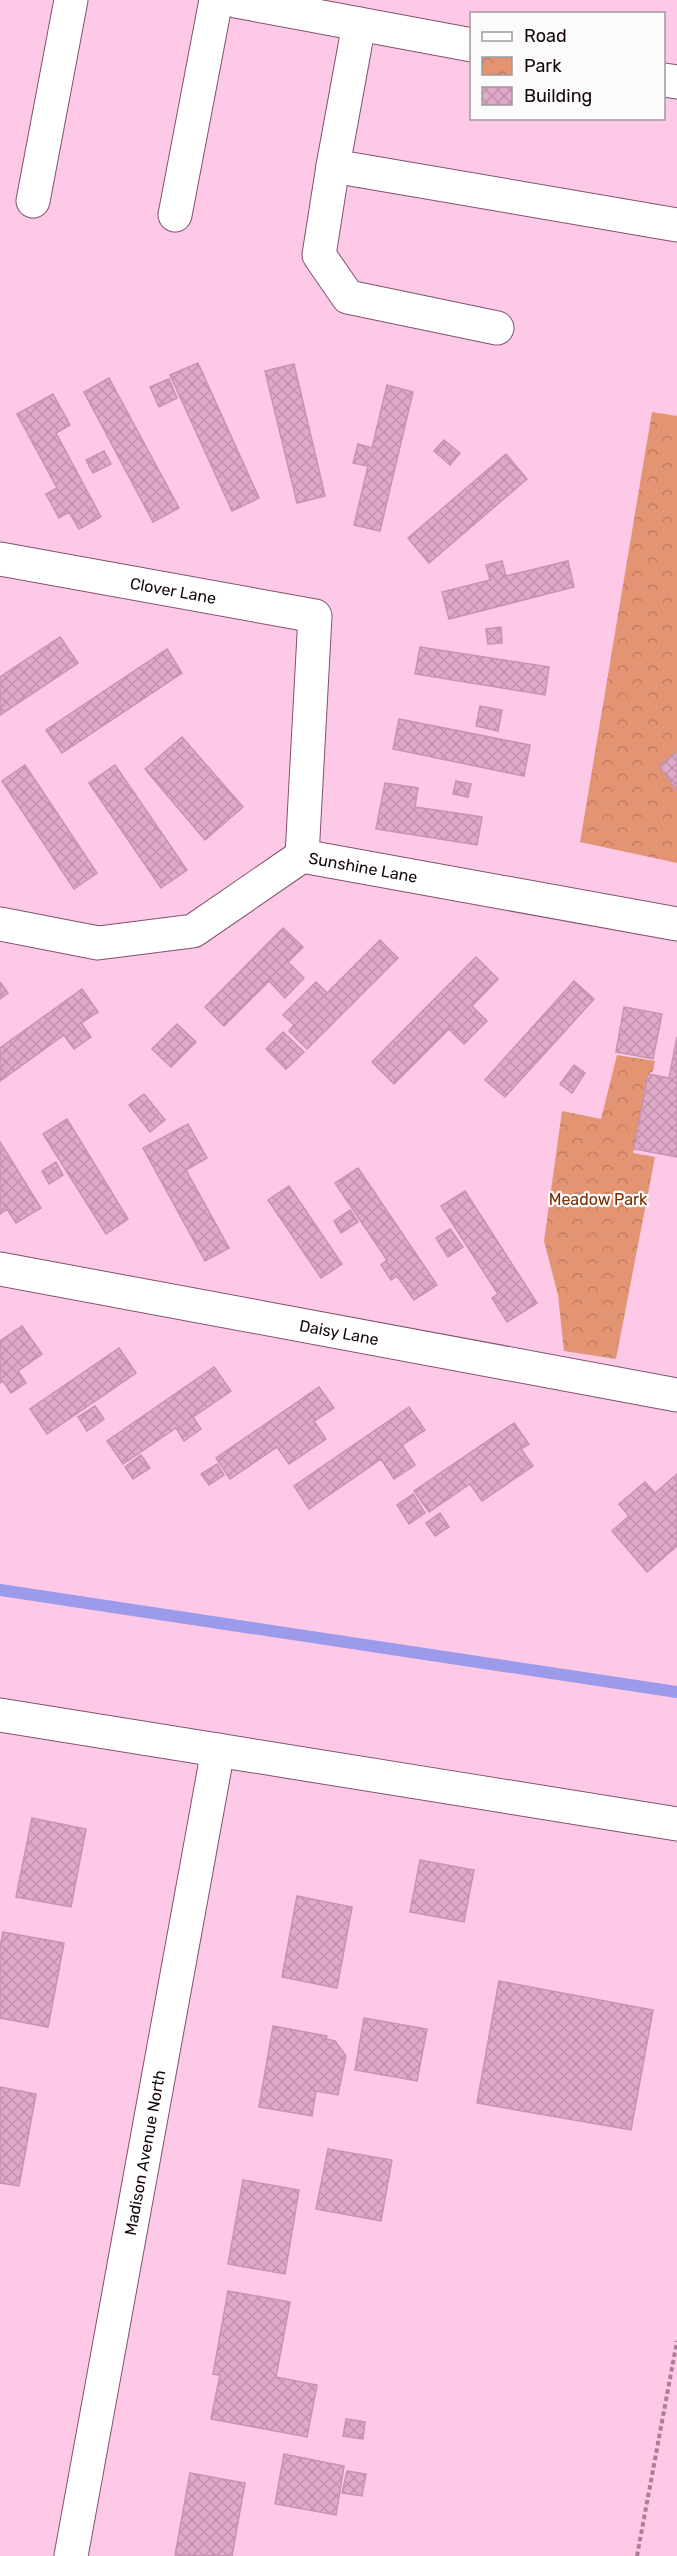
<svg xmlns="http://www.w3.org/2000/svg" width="677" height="2556" font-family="Rubik,sans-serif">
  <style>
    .park { fill: url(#park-crowns) }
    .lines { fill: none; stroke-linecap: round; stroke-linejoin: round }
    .stream { stroke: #9b9aeb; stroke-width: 12 }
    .building { fill: url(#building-cross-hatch); stroke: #c793b1; stroke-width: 1.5 }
    .minor-casing { stroke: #81526e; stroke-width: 35 }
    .path { stroke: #a88097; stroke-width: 4; stroke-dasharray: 4.5 3; stroke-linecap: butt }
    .minor { stroke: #fff; stroke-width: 33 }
    .labels { text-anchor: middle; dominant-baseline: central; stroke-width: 4.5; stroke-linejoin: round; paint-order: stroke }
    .street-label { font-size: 16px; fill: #160510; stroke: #fbfbfb }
    .park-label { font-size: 16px; fill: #7a2d00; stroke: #fbfbfb }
  </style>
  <defs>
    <pattern id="park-crowns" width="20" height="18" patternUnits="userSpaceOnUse" patternTransform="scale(1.5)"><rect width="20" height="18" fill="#e29473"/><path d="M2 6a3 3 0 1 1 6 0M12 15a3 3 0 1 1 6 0" fill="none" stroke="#c17e62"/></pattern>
    <pattern id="building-cross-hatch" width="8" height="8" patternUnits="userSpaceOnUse" patternTransform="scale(1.5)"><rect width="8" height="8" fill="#dfaac9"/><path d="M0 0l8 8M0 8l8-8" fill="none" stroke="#bf91ac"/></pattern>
  </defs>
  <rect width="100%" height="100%" fill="#fec8e7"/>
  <path class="park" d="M652,412l25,4v447l-97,-21z
    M617,1055l38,6 -2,10 -5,3 -15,79 22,4 -39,202 -52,-8 -6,-56 -14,-54 18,-130 39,8z"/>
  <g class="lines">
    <path class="stream" d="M0,1590l677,102"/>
  </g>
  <path class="building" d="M198,363l61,135 -27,13 -62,-136z
    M294,364l31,132 -28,7 -32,-132z
    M109,378l70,130 -26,14 -69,-130z
    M169,379l8,19 -18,9 -9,-20z
    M387,385l26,7 -33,139 -26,-6 14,-59 -15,-3 5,-19 14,4z
    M53,394l17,31 -14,8 45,84 -22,12 -10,-17 -10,6 -13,-24 11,-6 -40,-74z
    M444,440l16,13 -10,12 -16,-14z
    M104,451l7,13 -18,9 -7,-13z
    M506,454l21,25 -98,84 -21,-25z
    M502,561l4,15 62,-15 6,26 -125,32 -7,-27 48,-12 -4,-15z
    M501,627l1,16 -14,1 -2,-15z
    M60,637l18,26 -78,52v-38z
    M420,647l129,20 -4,28 -130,-21z
    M167,649l15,24 -120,80 -16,-23z
    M480,706l22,4 -4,21 -22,-5z
    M399,719l131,26 -6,31 -131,-27z
    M182,737l61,70 -38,33 -60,-71z
    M677,752v38l-18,-24z
    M25,765l72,108 -23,16 -72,-108z
    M115,765l72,105 -26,18 -72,-105z
    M456,781l15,3 -3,13 -15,-3z
    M385,783l33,5 -3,19 67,10 -5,28 -101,-16z
    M283,928l20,19 -15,15 16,16 -19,20 -16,-17 -45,45 -19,-19z
    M380,940l18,18 -91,91 -18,-18 5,-6 -11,-10 33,-33 11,11z
    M476,957l22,22 -26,27 15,15 -23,23 -15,-15 -55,55 -22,-22z
    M574,981l20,18 -89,98 -20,-17z
    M0,982l8,11 -8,6z
    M82,989l16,23 -17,11 10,14 -17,12 -10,-14 -64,46v-33z
    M624,1007l38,7 -9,45 -37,-7z
    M177,1024l19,18 -25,25 -19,-18z
    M283,1032l21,20 -18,17 -20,-20z
    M677,1037v120l-43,-8 14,-75 21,4z
    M574,1065l11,8 -13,20 -12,-9z
    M144,1094l21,26 -15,12 -21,-27z
    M67,1119l61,100 -22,15 -63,-100z
    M188,1124l19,34 -21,12 43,78 -24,13 -62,-113z
    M0,1142l41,66 -25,15 -9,-14 -7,5z
    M56,1162l7,13 -14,9 -7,-13z
    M358,1168l79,117 -23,15 -17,-24 -6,4 -10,-15 6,-5 -52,-77z
    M289,1186l53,78 -21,14 -53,-78z
    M465,1191l72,112 -30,19 -15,-24 6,-4 -57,-88z
    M350,1210l8,12 -17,11 -7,-12z
    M450,1229l13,18 -15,10 -12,-19z
    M22,1326l20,28 -24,17 8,12 -15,10 -8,-12 -3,2v-42z
    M119,1348l17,25 -89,61 -17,-25z
    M214,1367l17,24 -38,26 8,12 -17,12 -8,-13 -53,36 -16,-23z
    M319,1387l15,21 -20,13 12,18 -37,25 -12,-17 -47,32 -14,-21z
    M95,1406l9,13 -17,12 -9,-14z
    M409,1407l16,23 -23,15 13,20 -21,14 -13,-20 -72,50 -15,-23z
    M514,1423l15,21 -8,5 12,17 -51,35 -12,-17 -41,28 -15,-21z
    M141,1455l9,13 -17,11 -8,-12z
    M217,1464l7,11 -15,10 -8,-11z
    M677,1474v72l-30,26 -35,-41 17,-15 -10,-12 26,-22 10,11z
    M413,1494l12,19 -16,11 -12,-19z
    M440,1513l9,14 -14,9 -9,-13z
    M32,1818l54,11 -15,78 -55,-10z
    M420,1860l54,10 -10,52 -54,-10z
    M297,1896l55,11 -15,81 -55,-11z
    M3,1932l61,11 -16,84 -48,-9v-71z
    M499,1981l154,29 -22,120 -154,-27z
    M364,2018l63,11 -10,52 -62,-11z
    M273,2026l54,10 -1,3 9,2 11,15 -8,39 -22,-4 -4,25 -53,-9z
    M0,2087l36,7 -17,92 -19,-3z
    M328,2149l64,11 -11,61 -65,-12z
    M243,2180l56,10 -14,84 -57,-10z
    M228,2291l62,11 -14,75 41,8 -10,52 -96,-18 9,-44 -7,-1z
    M346,2419l19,3 -2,17 -20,-3z
    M284,2454l60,12 -8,49 -61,-11z
    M347,2471l19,3 -4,22 -20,-3z
    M190,2473l55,10 -13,73 -57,-1z"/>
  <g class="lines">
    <defs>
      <g id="minor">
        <path d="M236,1l236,44"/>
        <path d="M359,24l-26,142 344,59"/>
        <path d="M664,80l13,2"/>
        <path d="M333,166l-14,89 29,42 149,31"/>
        <path d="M33,201l38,-201"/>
        <path d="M175,215l41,-215"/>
        <path id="s1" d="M0,559l315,57 -13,240"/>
        <path id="s2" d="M0,924l98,19 95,-12 109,-75 375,68"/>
        <path id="s3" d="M0,1269l677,126"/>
        <path d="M0,1715l677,109"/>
        <path id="s4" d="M71,2556l147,-806"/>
      </g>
    </defs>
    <use href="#minor" class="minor-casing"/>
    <path class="path" d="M637,2556l40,-215"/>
    <use href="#minor" class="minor"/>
  </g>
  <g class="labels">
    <g class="street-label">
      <text stroke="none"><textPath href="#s1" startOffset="176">Clover Lane</textPath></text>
      <text stroke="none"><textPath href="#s2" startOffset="390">Sunshine Lane</textPath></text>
      <text stroke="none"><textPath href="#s3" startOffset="345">Daisy Lane</textPath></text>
      <text stroke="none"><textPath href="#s4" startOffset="410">Madison Avenue North</textPath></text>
    </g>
    <g class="park-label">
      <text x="598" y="1199">Meadow Park</text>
    </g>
  </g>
  <rect x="470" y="12" width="195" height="108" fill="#fbfbfb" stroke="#9f999d" stroke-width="1.5"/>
  <rect x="482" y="32" width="30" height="9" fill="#ffffff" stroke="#9f999d" stroke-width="1.5"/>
  <text x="524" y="42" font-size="18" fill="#160510">Road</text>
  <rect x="482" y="57" width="30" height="18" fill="url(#park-crowns)" stroke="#9f999d" stroke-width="1.5"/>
  <text x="524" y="72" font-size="18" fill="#160510">Park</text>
  <rect x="482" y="87" width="30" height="18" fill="url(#building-cross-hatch)" stroke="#9f999d" stroke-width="1.5"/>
  <text x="524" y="102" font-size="18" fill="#160510">Building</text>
</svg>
